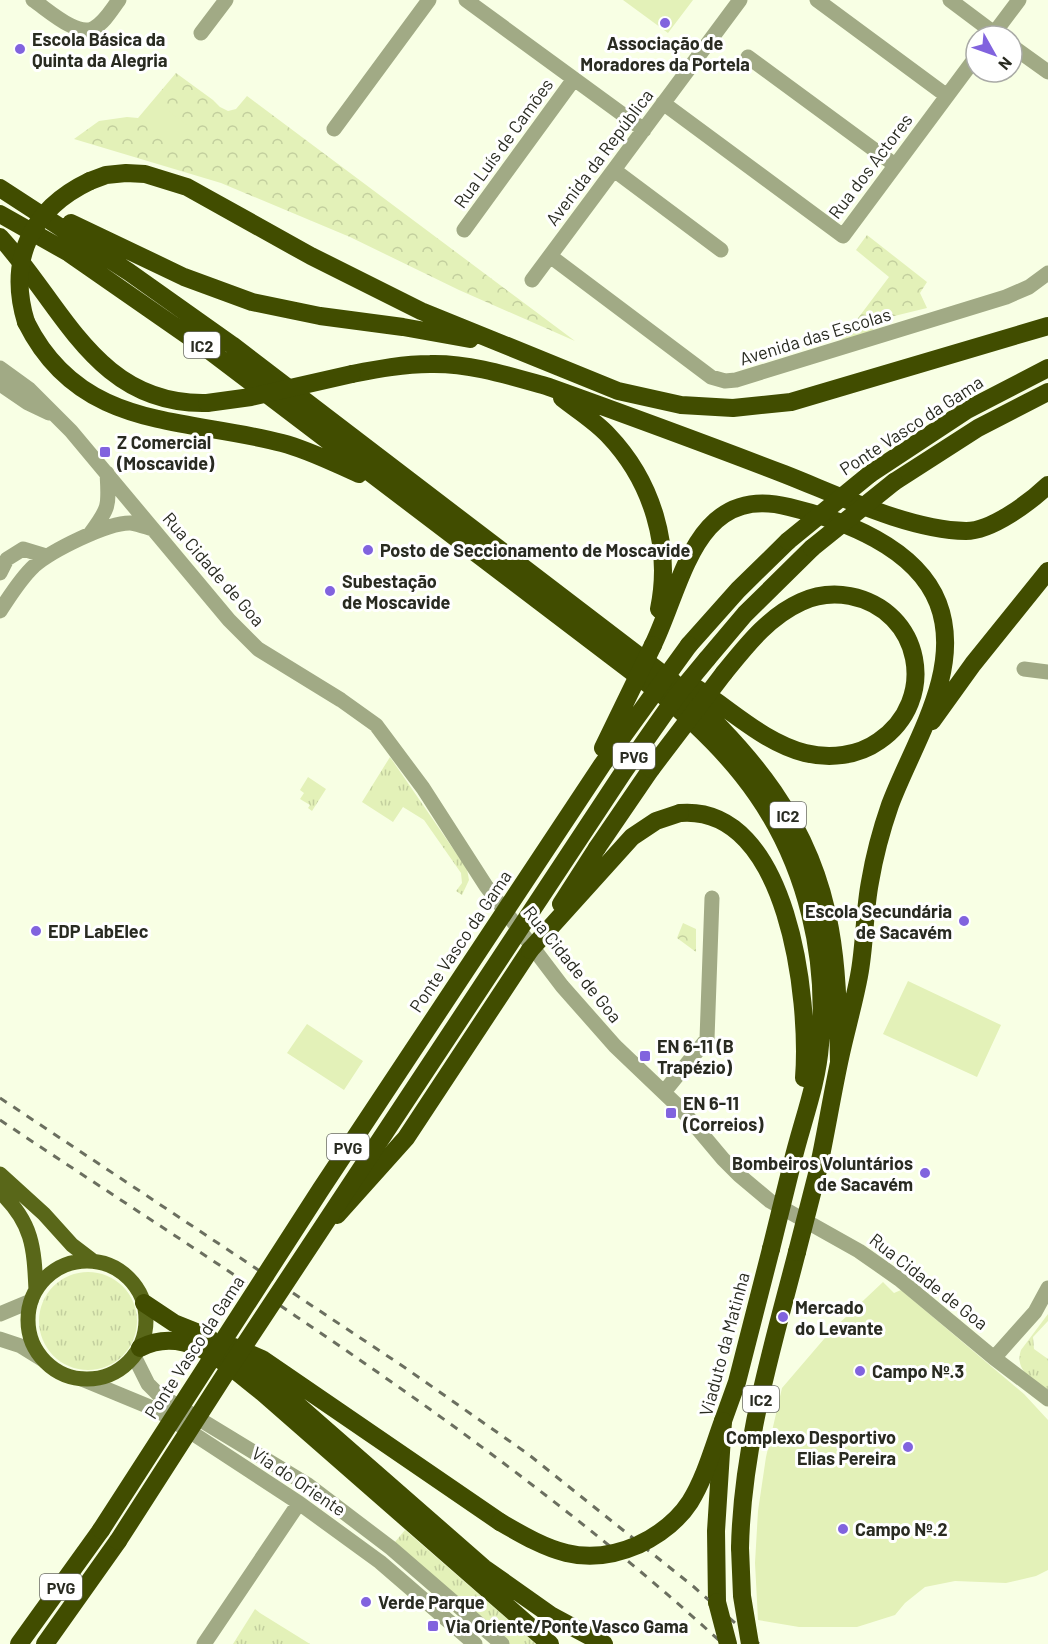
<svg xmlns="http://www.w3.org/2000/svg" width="1048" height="1644" font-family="Barlow,sans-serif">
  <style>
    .grass { fill: url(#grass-tufts) }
    .park { fill: url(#park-crowns) }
    .pitch { fill: #e3f1b8 }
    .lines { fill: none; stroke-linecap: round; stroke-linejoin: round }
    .minor { stroke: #a1aa85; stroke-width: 15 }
    .major { stroke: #596719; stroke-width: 15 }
    .highway { stroke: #414d00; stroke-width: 18 }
    .rail { stroke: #6b6f5f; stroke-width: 3; stroke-dasharray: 8 8; stroke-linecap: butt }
    .highway-bridge { stroke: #414d00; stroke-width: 18 }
    .poi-dot { fill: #8163de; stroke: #fff; stroke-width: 2 }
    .labels { text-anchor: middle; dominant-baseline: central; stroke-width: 6; stroke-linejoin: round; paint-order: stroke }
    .shield { fill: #fff; stroke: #696b64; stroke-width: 1.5 }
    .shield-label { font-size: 16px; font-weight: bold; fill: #292b21 }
    .poi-label { font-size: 18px; font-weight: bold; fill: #292b21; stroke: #fff; text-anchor: start }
    .street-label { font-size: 18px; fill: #292b21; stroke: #fff }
  </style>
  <defs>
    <pattern id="grass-tufts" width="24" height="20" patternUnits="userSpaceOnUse" patternTransform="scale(1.5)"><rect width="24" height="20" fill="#e3f1b8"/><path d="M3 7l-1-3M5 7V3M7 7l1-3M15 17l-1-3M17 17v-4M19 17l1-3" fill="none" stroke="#c3cf9e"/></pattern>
    <pattern id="park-crowns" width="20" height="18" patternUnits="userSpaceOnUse" patternTransform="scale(1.5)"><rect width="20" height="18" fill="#e3f1b8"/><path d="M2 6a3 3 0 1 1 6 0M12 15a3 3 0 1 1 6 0" fill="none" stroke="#c3cf9e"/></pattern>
  </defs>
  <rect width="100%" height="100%" fill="#f8ffe4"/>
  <path class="grass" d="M390,757l77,112 2,11 -7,15 -6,-4 6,-8 -1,-10 -37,-53 -21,-13 -10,15 -31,-20z
    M308,777l18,12 -14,22 -4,-3 2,-3 -10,-6 4,-6 -4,-3z
    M39 1321a49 49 0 1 1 98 0a49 49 0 1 1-98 0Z
    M1048,1314v7l-15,16 1,12 14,10v31c-15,-10 -34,-19 -27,-40z
    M405,1530l131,114h-27l-114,-102z
    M255,1609l5,4 50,31h-77z"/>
  <path class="park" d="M176,73l37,27 7,7 8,4 8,-2 11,-13 328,245 -116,-51 -109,-53 -129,-54 -147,-44 25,-18 28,-4 11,1z
    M867,235l60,47 -7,11 7,15 -45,11 -10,12 -32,11 49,-65 -33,-27z
    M683,923l13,6v23l-19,-14z"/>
  <path class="pitch" d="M623,0h70l-25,33z
    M154,100l37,28 -15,21 -38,-29z
    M908,981l93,44 -24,52 -94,-43z
    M307,1024l56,37 -19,29 -57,-37z
    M883,1282l11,11 7,-3 123,104 24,26v150l-12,6 -30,7 -51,-2 -30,6 -20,16 -10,12 -38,12h-58l-41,-7 -3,-57 3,-52 8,-54 16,-69 48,-56z"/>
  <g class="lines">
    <path class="minor" d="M33,0c14,9 45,38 61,28 11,-6 18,-19 25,-28
      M466,0l178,130
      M817,0l130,96
      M950,0l48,36
      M201,33l25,-33
      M992,36l27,-36
      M1012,46l36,26
      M748,57l147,108
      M663,103l180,133 133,-179
      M334,129l95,-129
      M614,170l107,80
      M464,230l110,-151
      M550,256l161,121 14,4 11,-1 270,-83 23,-10 19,-14
      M532,280l208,-280
      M0,368l29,21 42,42 158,189 29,29 83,51 35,25 47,63 63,98 76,100 53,60 66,63 42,50 16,16 31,26 89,50 40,28 95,79 54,41
      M0,384l28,19 21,10
      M90,534c20,-27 19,-28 17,-61
      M0,573l7,-14 16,-10 23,7
      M0,611c10,-15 20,-32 34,-45 17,-15 74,-44 97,-43 7,1 15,4 22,6
      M1024,669l24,3
      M664,1092l43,-53 5,-141
      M0,1314l31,-13
      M0,1339l21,7 21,13
      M134,1356l14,28 10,10 150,91 83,63 111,96
      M994,1358l41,-46 13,-24
      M82,1379l75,31 142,93 81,59 95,82
      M204,1644l95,-141"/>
    <path class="major" d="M0,1174l44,40 28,31 21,16
      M0,1192c33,31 34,56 36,98
      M28 1320a59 59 0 1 1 118 0a59 59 0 1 1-118 0Z"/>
    <path class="highway" d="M90,181l16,-6 20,-2 19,1 42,13 124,69 110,55 197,80 63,14 52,3 58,-6 257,-76
      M0,188l129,84 103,73 441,337c77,69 139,141 157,247 8,44 8,88 9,133
      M0,214l69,39 141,98 454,345c34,30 67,61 93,99 50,72 71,163 63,250 -3,41 -19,80 -28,119
      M71,223l113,54 68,25 68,14 83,11 67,12
      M0,237c63,68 96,169 207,166
      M26,322c54,109 157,95 256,121 27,7 52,20 77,31
      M352,374c26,-5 52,-10 78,-10 41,-1 80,12 119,23 78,28 157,57 235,87 54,21 124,56 182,57 26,0 64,-29 82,-46
      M562,398c15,12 33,23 46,37 44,46 64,111 51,174
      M870,474l97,-64 81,-42
      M894,482l84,-54 70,-36
      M653,645c30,-62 42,-162 136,-138 54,13 127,40 149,96 26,67 -25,140 -48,202 -8,23 -16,53 -20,77 -6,31 -5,63 -11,94 -5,27 -13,54 -19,82 -8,37 -14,75 -22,112
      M689,645l49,-55 50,-49
      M707,659l38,-45 67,-66
      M696,688c36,22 67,54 109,65 25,6 53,3 74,-12 60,-41 43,-131 -29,-145 -17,-3 -34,-1 -49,6 -33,15 -55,44 -77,71
      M932,721l41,-57 75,-93
      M680,813c109,-9 130,188 124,265
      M597,848l54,-79
      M337,1215l69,-77 124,-188
      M144,1303l30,20 35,14
      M199,1333l70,47 215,188 68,48 52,28
      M234,1347l28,12 238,163
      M140,1348c47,-24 87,17 122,44l288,252
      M740,1548c2,-101 32,-199 57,-296
      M717,1602l-1,-71 7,-110 14,-39 34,-133
      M19,1644l82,-114
      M45,1644l73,-103"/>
    <path class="rail" d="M0,1098l404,269 124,87 166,133 65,57
      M0,1120c247,165 503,322 723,524"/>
    <path class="highway-bridge" d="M26,322c-19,-62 5,-113 64,-141
      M207,403l44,-6 101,-23
      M788,541l82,-67
      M812,548l82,-66
      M603,748l50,-103
      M651,769l73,-96
      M561,904l36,-56
      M530,950l102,-113 24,-16 24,-8
      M771,1249l21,-85
      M797,1252l21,-82
      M500,1522c48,28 83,47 138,23 21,-10 39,-23 52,-43 15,-24 23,-54 33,-81
      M101,1530l220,-341 281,-424 87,-120
      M118,1541l106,-165 400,-605 54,-77 29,-35
      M740,1548l2,48 8,48
      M717,1602l11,42"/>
  </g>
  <g class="poi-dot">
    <circle cx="665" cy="23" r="6"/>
    <circle cx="20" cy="49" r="6"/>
    <rect x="99" y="446" width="12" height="12" rx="3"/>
    <circle cx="368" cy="550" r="6"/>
    <circle cx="330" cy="591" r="6"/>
    <circle cx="964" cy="921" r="6"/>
    <circle cx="36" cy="931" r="6"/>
    <rect x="639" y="1050" width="12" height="12" rx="3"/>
    <rect x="665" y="1107" width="12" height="12" rx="3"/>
    <circle cx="925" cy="1173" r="6"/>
    <circle cx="783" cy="1317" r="6"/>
    <circle cx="860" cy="1371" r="6"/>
    <circle cx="908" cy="1447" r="6"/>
    <circle cx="843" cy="1529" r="6"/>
    <circle cx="366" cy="1602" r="6"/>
    <rect x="427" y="1620" width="12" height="12" rx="3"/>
  </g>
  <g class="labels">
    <g class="shield">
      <rect x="184" y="332" width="36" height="26" rx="4.5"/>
      <rect x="613" y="743" width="42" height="26" rx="4.5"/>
      <rect x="770" y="802" width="36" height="26" rx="4.5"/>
      <rect x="327" y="1134" width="42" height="26" rx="4.5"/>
      <rect x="743" y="1386" width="36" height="26" rx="4.5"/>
      <rect x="40" y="1574" width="42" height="26" rx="4.5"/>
    </g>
    <g class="shield-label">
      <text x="202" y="345">IC2</text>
      <text x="634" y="756">PVG</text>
      <text x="788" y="815">IC2</text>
      <text x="348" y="1147">PVG</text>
      <text x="761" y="1399">IC2</text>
      <text x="61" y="1587">PVG</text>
    </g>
    <g class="poi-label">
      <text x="32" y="39">Escola Básica da<tspan x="32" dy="21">Quinta da Alegria</tspan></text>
      <text x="665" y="43" text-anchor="middle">Associação de<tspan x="665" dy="21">Moradores da Portela</tspan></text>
      <text x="117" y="442">Z Comercial<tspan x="117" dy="21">(Moscavide)</tspan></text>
      <text x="380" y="550">Posto de Seccionamento de Moscavide</text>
      <text x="342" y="581">Subestação<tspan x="342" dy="21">de Moscavide</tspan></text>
      <text x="952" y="911" text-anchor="end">Escola Secundária<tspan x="952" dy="21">de Sacavém</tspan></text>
      <text x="48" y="931">EDP LabElec</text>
      <text x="657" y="1046">EN 6-11 (B<tspan x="657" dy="21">Trapézio)</tspan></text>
      <text x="683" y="1103">EN 6-11<tspan x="683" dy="21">(Correios)</tspan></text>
      <text x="913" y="1163" text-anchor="end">Bombeiros Voluntários<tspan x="913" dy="21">de Sacavém</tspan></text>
      <text x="795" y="1307">Mercado<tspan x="795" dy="21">do Levante</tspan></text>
      <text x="872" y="1371">Campo Nº.3</text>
      <text x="896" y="1437" text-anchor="end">Complexo Desportivo<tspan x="896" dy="21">Elias Pereira</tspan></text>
      <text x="855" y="1529">Campo Nº.2</text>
      <text x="378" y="1602">Verde Parque</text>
      <text x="445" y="1626">Via Oriente/Ponte Vasco Gama</text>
    </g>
    <g class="street-label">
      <text transform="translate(503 143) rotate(-54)">Rua Luís de Camões</text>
      <text transform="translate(599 157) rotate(-53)">Avenida da República</text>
      <text transform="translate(870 166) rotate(-53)">Rua dos Actores</text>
      <text transform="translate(815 336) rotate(-17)">Avenida das Escolas</text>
      <text transform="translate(911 425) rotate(-33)">Ponte Vasco da Gama</text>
      <text transform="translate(214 569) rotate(49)">Rua Cidade de Goa</text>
      <text transform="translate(460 941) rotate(-56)">Ponte Vasco da Gama</text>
      <text transform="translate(573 964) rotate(51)">Rua Cidade de Goa</text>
      <text transform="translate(929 1281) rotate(38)">Rua Cidade de Goa</text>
      <text transform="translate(724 1344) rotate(-75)">Viaduto da Matinha</text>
      <text transform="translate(194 1347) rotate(-57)">Ponte Vasco da Gama</text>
      <text transform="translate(299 1481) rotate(34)">Via do Oriente</text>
    </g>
  </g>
  <g transform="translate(994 54) rotate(130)"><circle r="28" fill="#ffffff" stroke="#a9aaa6" stroke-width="1.5"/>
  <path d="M0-4.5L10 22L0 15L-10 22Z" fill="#8163de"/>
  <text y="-9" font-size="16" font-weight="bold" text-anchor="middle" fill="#292b21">N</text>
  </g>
</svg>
